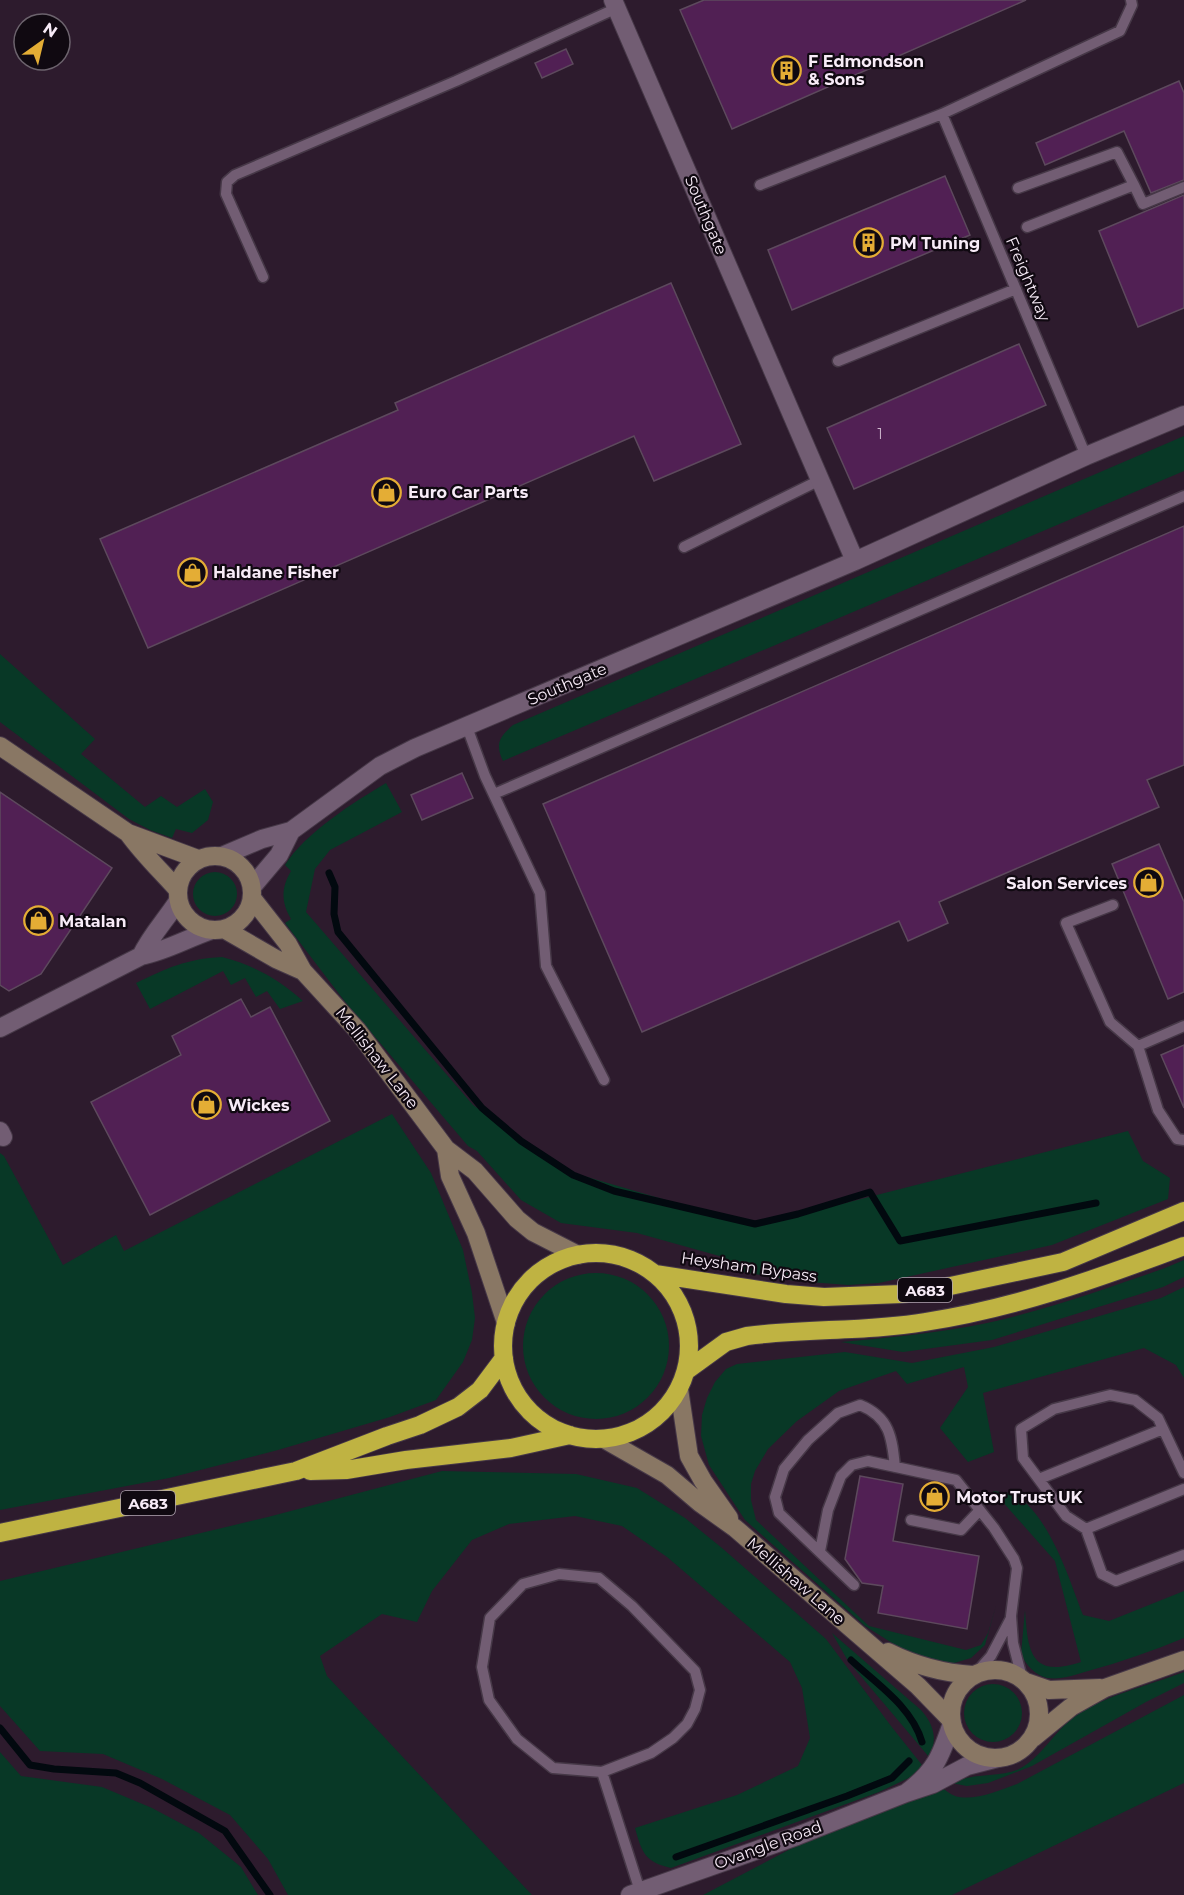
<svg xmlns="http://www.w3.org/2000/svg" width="1184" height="1895" font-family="Montserrat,sans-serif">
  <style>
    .green { fill: #083826 }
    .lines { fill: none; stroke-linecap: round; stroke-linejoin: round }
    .stream { stroke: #02090f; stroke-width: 7 }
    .building { fill: #512054; stroke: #5d495d; stroke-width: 1.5 }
    .lane-casing { stroke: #463847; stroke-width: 13 }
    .street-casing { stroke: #463847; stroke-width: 20 }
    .secondary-casing { stroke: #463847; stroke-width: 20 }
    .highway-casing { stroke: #463847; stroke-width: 20 }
    .lane { stroke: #725d73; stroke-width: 10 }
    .street { stroke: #725d73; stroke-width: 18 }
    .secondary { stroke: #897764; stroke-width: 18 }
    .highway { stroke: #bfb342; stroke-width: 18 }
    .labels { text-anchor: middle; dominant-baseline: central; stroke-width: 4.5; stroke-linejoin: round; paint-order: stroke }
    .number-label { font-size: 14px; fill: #ceb8ce }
    .shield { fill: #100911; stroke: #b2a7b2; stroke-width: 1.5 }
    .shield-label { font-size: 15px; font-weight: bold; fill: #f7ebf7 }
    .poi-label { font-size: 16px; font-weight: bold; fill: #f7ebf7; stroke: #100911; text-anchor: start }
    .street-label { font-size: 16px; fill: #f7ebf7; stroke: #100911 }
  </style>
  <rect width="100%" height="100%" fill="#2d1b2d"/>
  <path class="green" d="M1184,436v35l-681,290c-8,-17 -4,-24 10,-36z
    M0,654l95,85 -14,15 64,53 16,-11 16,11 28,-18 8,13 -5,18 -16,13 -16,-4 -4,9 -22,-8 -21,-11 -129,-97z
    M386,783l16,29 -72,38 -15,19 -9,43 167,193 97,67 185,54 373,-95 15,30 27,17 -2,21 -116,46 -173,38 -31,2 -52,-4 -53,-9 -20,-15 -86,-24 -76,-10 -40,-23 -44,-49 -9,-5 -122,-143 -61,-80 6,-4c-10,-17 -10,-31 0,-48l-6,-6c20,-32 69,-63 101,-82z
    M193 894a22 22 0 1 1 44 0a22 22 0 1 1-44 0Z
    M222,957c31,8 57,22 81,44l-23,8 -13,-18 -11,6 -11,-19 -14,7 -8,-14 -73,38 -14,-26c31,-15 50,-24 86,-26z
    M392,1114l39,59 32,77 9,43 3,25 -3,22 -9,22 -27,38 -46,17 -112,33 -109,28 -169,32v-357l4,3 59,109 53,-30 8,16z
    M1184,1260v17l-21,10 -171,53 -89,12 -62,-10c44,-4 88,-8 131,-16 66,-13 130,-36 193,-58z
    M523 1346a73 73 0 1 1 146 0a73 73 0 1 1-146 0Z
    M1184,1287v91l-8,-13 -32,-17 -161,45 11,59 -26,10 -28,-34 28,-41 -4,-20 -57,17 -11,-13 -57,20 -42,30 -29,28 -13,22 -4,13v16l5,20 113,106 97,24 15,-5 7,-12 8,-27 -11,39 -14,13 -20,6 -10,-1 -33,-10 -43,-27 -120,-106 -36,-55 -8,-29 1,-21 5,-17 8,-16 11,-13 11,-5 108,-12 67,11 82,-16 167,-49z
    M442,1471l134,3 61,14 48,30 37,30 104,91 65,87 31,39 -9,11 -34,16 -208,76c-26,-6 -29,-15 -36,-40l102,-33 61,-29 12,-28 -8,-50 -12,-26 -123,-105 -45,-31 -47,-10 -66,8 -37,16 -40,51 -15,31 -35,-8 -62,42 7,20 205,219h-244l-20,-36 -38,-44 -68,-36 -59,-25 -63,-3 -40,-45v-125l268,-64z
    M993,1491c7,1 16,1 22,4 35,21 54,84 68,120l26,6 75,-30v47c-32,13 -63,24 -96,33 -13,4 -27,9 -41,7 -12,-3 -21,-13 -26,-24l4,-44c3,41 5,69 56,52l-26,-101z
    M832,1633l89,77c13,15 17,29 8,47l-81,-96z
    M1184,1672v11l-38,19 -114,64 -44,17 -21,3 -16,-3c23,-11 49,-5 68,-14 22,-11 34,-36 54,-51 31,-23 75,-32 111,-46z
    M964 1713a29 29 0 1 1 58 0a29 29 0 1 1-58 0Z
    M1184,1695v88l-232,112h-249l95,-50 144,-57c5,3 10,8 17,9 18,3 42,-7 58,-13z
    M0,1752l21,24 81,11 50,21 47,25 42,34 17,28h-258z"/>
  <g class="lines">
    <path class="stream" d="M329,873l6,14 -1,27 4,18 144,176 39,33 52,34 41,16 141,33 43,-10 72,-22 30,49 196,-38
      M851,1660c26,24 61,47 71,82
      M0,1728l30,37 24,4 62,4 24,10 85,48 45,64
      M676,1857l171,-61 45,-18 17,-17"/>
  </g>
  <path class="building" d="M704,0h322l-294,129 -52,-119z
    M566,49l7,15 -31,14 -7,-15z
    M1179,81l5,12v87l-33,13 -27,-62 -79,34 -9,-22z
    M945,176l25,59 -178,75 -24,-60z
    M1184,195v113l-46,19 -39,-96z
    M671,283l70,161 -87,37 -20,-45 -486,212 -48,-109 298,-129 -3,-7z
    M1019,344l27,61 -192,84 -27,-61z
    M1184,526v239l-37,15 12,27 -220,95 9,21 -40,18 -9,-20 -257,111 -99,-228z
    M462,773l11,25 -51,22 -11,-25z
    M0,792l112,76 -71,106 -32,17 -9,-6z
    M1159,844l25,58v90l-16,7 -56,-135z
    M241,999l10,18 19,-10 60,114 -180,94 -59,-113 90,-47 -9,-19z
    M1184,1045v63l-23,-53z
    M860,1476l43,8 -10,57 86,15 -12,73 -89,-16 5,-27 -21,-3 -17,-24z"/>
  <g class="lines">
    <defs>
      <path id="lane" d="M942,114l144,342
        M760,185l182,-71 178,-83 12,-26 -1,-5
        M1018,188l99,-36 17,33
        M1027,227l107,-42 9,19 41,-17
        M263,277l-37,-83 1,-12 8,-7 221,-94 161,-73
        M838,361l178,-72
        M684,547l136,-67
        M467,727l18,49 55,117 6,73 58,114
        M494,794l690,-298
        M1113,905l-47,18 44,99 28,24
        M1184,1026l-46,20 20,64 19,29 7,1
        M1184,1473l-26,-55 -23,-18 -25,-5 -56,14 -33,20 2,29 43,58 20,13 98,-40
        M1039,1479l124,-50
        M911,1520l50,10 19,-20
        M1086,1529l16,45 14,7 68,-26
        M820,1551l8,-41 13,-34 11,-11 16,-4 88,19 38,48 20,31 3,9 -6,48 2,27 9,35
        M854,1585l-75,-72 -4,-16 9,-28 24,-29 30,-27 22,-8c30,12 32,33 35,62
        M976,1673l15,-17 20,-38
        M602,1772l49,-19 22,-15 14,-14 8,-15 5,-19 -5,-19 -63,-65 -33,-28 -40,-4 -36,10 -33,34 -8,49 7,33 28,39 36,29 49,4 38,119"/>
      <path id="street" d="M613,0l242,561
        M222,856l40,-17 29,-8 89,-65 35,-18 440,-187 231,-105 98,-41
        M252,887l27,-32 12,-24
        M141,956c10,-21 24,-35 37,-55
        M0,1028l141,-72c25,-5 47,-18 71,-26
        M0,1131l3,6
        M952,1723c-11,33 -17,49 -46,70l27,-9 34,-18 31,-8
        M630,1895l167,-59 109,-43"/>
      <path id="secondary" d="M0,746l128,87 70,26
        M128,833c15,21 32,37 49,56
        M178 893a37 37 0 1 1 74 0a37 37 0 1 1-74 0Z
        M252,898l36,46 15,27 54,59 89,119 29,22 42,48 16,13 45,23
        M224,929l52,30 27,12
        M446,1149l4,27 26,57 30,90
        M679,1389l10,67 14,25 26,37
        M604,1439l63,36 33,28 35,25 183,158 33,34
        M888,1652c28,14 54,21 85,23
        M951 1714a44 44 0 1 1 88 0a44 44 0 1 1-88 0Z
        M1026,1682l23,8 51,-2
        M1033,1738l38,-31 34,-19 79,-28"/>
      <path id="highway" d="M503 1346a93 93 0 1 1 186 0a93 93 0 1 1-186 0Z
        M655,1274l131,20 38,3 77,-3 40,-6 122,-26 121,-51
        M686,1371l40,-29 21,-6c59,-8 120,-4 178,-14 90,-14 175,-44 259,-76
        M310,1471l36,-1 60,-10 105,-12 59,-13
        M0,1533l296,-62 91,-35 33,-11 38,-18 22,-17 24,-32"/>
    </defs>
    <use href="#lane" class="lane-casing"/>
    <use href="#street" class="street-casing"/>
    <use href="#secondary" class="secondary-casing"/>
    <use href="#highway" class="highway-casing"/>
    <use href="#lane" class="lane"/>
    <use href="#street" class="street"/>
    <use href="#secondary" class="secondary"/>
    <use href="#highway" class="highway"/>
  </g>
  <defs>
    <symbol id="building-ring" viewBox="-11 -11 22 22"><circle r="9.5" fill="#100911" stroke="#e4ad35" stroke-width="1.5"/><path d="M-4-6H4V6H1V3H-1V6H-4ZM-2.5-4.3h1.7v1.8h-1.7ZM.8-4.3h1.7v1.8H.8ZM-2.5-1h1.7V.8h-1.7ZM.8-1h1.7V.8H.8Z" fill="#e4ad35"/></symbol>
    <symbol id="shop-ring" viewBox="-11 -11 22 22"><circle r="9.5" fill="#100911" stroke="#e4ad35" stroke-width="1.5"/><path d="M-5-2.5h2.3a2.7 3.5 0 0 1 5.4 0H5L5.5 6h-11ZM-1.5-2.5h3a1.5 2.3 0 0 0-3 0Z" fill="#e4ad35"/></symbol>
  </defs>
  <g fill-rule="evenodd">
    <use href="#building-ring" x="770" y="54" width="33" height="33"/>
    <use href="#building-ring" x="852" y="226" width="33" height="33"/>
    <use href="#shop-ring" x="370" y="476" width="33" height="33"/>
    <use href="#shop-ring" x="176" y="556" width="33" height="33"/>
    <use href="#shop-ring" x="1132" y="866" width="33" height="33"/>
    <use href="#shop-ring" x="22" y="904" width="33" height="33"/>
    <use href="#shop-ring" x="190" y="1088" width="33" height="33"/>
    <use href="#shop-ring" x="918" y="1480" width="33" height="33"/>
  </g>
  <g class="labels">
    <g class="number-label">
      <text x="880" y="434">1</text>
    </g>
    <g class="shield">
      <rect x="898" y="1278" width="54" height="24" rx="4.5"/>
      <rect x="121" y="1491" width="54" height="24" rx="4.5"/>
    </g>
    <g class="shield-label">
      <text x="925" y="1290">A683</text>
      <text x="148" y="1503">A683</text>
    </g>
    <g class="poi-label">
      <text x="808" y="61">F Edmondson<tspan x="808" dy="18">&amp; Sons</tspan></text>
      <text x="890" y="243">PM Tuning</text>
      <text x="408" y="492">Euro Car Parts</text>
      <text x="213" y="572">Haldane Fisher</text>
      <text x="1127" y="883" text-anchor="end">Salon Services</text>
      <text x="59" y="921">Matalan</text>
      <text x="228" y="1105">Wickes</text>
      <text x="956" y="1497">Motor Trust UK</text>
    </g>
    <g class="street-label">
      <text transform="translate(706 215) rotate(67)">Southgate</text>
      <text transform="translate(1028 279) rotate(67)">Freightway</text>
      <text transform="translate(567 684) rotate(-23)">Southgate</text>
      <text transform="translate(377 1058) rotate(52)">Mellishaw Lane</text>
      <text transform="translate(749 1267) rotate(8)">Heysham Bypass</text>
      <text transform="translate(796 1581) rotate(41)">Mellishaw Lane</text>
      <text transform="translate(768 1845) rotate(-20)">Ovangle Road</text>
    </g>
  </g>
  <g transform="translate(42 42) rotate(34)"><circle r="28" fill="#100911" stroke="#6c636d" stroke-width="1.5"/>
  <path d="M0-4.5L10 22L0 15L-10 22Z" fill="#e4ad35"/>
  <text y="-9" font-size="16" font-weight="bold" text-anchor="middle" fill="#f7ebf7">N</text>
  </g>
</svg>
